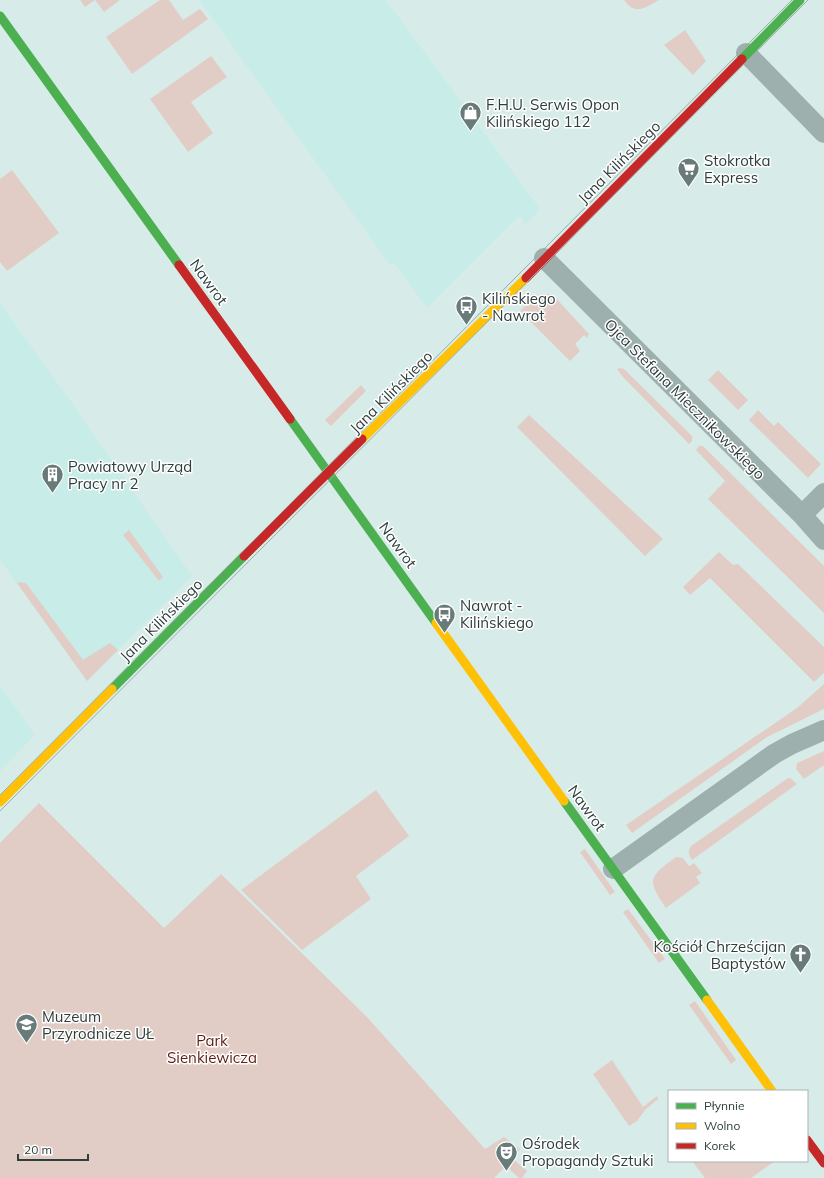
<svg xmlns="http://www.w3.org/2000/svg" width="824" height="1178" font-family="Mulish,sans-serif">
  <style>
    .built { fill: #c8ece7 }
    .green { fill: #e1cdc6 }
    .lines { fill: none; stroke-linecap: round; stroke-linejoin: round }
    .street { stroke: #9db0ae; stroke-width: 20 }
    .fast { stroke: #4caf50; stroke-width: 9 }
    .slow { stroke: #ffc107; stroke-width: 9 }
    .jam { stroke: #c62828; stroke-width: 9 }
    .tram { stroke: #9caca9; stroke-width: 1 }
    .labels { text-anchor: middle; dominant-baseline: central; stroke-width: 3; stroke-linejoin: round; paint-order: stroke }
    .poi-label { font-size: 15px; fill: #2e3e3b; stroke: #fff; text-anchor: start }
    .street-label { font-size: 15px; fill: #2e3e3b; stroke: #fff }
    .park-label { font-size: 15px; fill: #5e1c15; stroke: #fff }
  </style>
  <rect width="100%" height="100%" fill="#d7ece9"/>
  <path class="built" d="M199,0h187l154,209 -14,15 -7,-8 -92,92 -33,-45 -4,2z
    M0,303l69,96 123,177 -105,105 -87,-121z
    M0,686l35,49 -35,36z"/>
  <path class="green" d="M80,0h40l-16,12 -9,-12 -10,7z
    M160,0h9l14,20 17,-11 8,10 -76,55 -26,-37z
    M624,0h35c-15,8 -23,16 -35,0z
    M685,30l21,31 -13,14 -29,-30z
    M211,56l16,21 -36,25 22,31 -25,19 -38,-53z
    M12,170l47,63 -52,38 -7,-9v-83z
    M549,294l4,1 36,39 -2,4 -3,-3 -9,9 5,7 -10,10 -50,-50 18,-16z
    M620,368l4,1 68,67v5l-3,3 -67,-68 -5,-7z
    M718,370l30,30 -10,10 -30,-30z
    M361,385l5,6 -35,35 -6,-6z
    M758,410l16,16 4,-4 43,42 -13,14 -59,-58z
    M529,415l134,124 -18,17 -128,-129z
    M699,446h4l121,120v47l-116,-114 17,-18 -29,-31z
    M129,530l34,47 -4,4 -36,-46z
    M719,552l14,13 5,-1 86,83v26l-10,9 -104,-104 -20,17 -7,-8z
    M20,582l6,1 57,77 27,-17 8,7 -31,31 -70,-98z
    M824,684v25l-57,28 -135,96 -6,-8 171,-117z
    M824,751v14l-20,14 -8,-10 1,-6z
    M788,778h2l7,6 -105,76c-3,-5 -5,-8 -1,-14z
    M376,790l33,46 -53,40 15,23 -69,51 -61,-60z
    M39,803l125,125 57,-54 146,143 118,132 19,-12 16,12 -8,9 15,13 -5,7h-3l-13,-12 -12,12h-494v-335z
    M585,849l30,43 -5,3 -30,-43z
    M676,857l7,1 6,8 5,-3 8,10 -6,4 4,6 -34,25c-20,-29 -17,-31 10,-51z
    M628,909l37,50 -6,4 -36,-51z
    M695,1001l41,59 -5,4 -42,-59z
    M612,1060l31,47 14,-11 1,3 -13,11 -8,11 -8,5 -36,-52z
    M692,1161h83l-24,17h-46z"/>
  <g class="lines">
    <path class="street" d="M746,53l78,80
      M544,258l258,257 22,25
      M802,515l22,-22
      M613,869l161,-115 18,-10 32,-14"/>
    <path class="fast" d="M0,16l179,249
      M742,59l58,-59
      M290,419l146,204
      M112,689l132,-133
      M564,801l143,199"/>
    <path class="slow" d="M362,439l164,-161
      M436,623l128,178
      M0,802l112,-113
      M707,1000l65,91"/>
    <path class="jam" d="M179,265l111,154
      M526,278l216,-219
      M244,556l118,-117
      M807,1140l17,23"/>
    <path class="tram" d="M0,795l792,-795
      M0,811l808,-811"/>
  </g>
  <defs>
    <symbol id="shop-pin" viewBox="-11 -11 22 30"><path d="M0 17L-7.5 6A9.5 9.5 0 1 1 7.5 6Z" fill="#697b78" stroke="#fff"/><path d="M-5-2.5h2.3a2.7 3.5 0 0 1 5.4 0H5L5.5 6h-11ZM-1.5-2.5h3a1.5 2.3 0 0 0-3 0Z" fill="#fff"/></symbol>
    <symbol id="supermarket-pin" viewBox="-11 -11 22 30"><path d="M0 17L-7.5 6A9.5 9.5 0 1 1 7.5 6Z" fill="#697b78" stroke="#fff"/><path d="M-6-5.5h2.5l.6 2H6L4.5 2H-2.5L-4.4-4H-6ZM-1.5 3.2a1.3 1.3 0 1 0 .1 0ZM3 3.2a1.3 1.3 0 1 0 .1 0Z" fill="#fff"/></symbol>
    <symbol id="bus-pin" viewBox="-11 -11 22 30"><path d="M0 17L-7.5 6A9.5 9.5 0 1 1 7.5 6Z" fill="#697b78" stroke="#fff"/><path d="M-5-6H5V4H4V6H2V4H-2V6H-4V4H-5ZM-3.5-4V0h7V-4ZM-3.5 1.2v1.5H-2V1.2ZM2 1.2v1.5H3.5V1.2Z" fill="#fff"/></symbol>
    <symbol id="building-pin" viewBox="-11 -11 22 30"><path d="M0 17L-7.5 6A9.5 9.5 0 1 1 7.5 6Z" fill="#697b78" stroke="#fff"/><path d="M-4-6H4V6H1V3H-1V6H-4ZM-2.5-4.3h1.7v1.8h-1.7ZM.8-4.3h1.7v1.8H.8ZM-2.5-1h1.7V.8h-1.7ZM.8-1h1.7V.8H.8Z" fill="#fff"/></symbol>
    <symbol id="church-pin" viewBox="-11 -11 22 30"><path d="M0 17L-7.5 6A9.5 9.5 0 1 1 7.5 6Z" fill="#697b78" stroke="#fff"/><path d="M-1.2-6h2.4v3.5h3.3v2.4h-3.3V6h-2.4V-.1h-3.3v-2.4h3.3Z" fill="#fff"/></symbol>
    <symbol id="university-pin" viewBox="-11 -11 22 30"><path d="M0 17L-7.5 6A9.5 9.5 0 1 1 7.5 6Z" fill="#697b78" stroke="#fff"/><path d="M0-5L7-2L0 1L-7-2ZM-4 1L0 2.5L4 1V4Q0 6-4 4Z" fill="#fff"/></symbol>
    <symbol id="theatre-pin" viewBox="-11 -11 22 30"><path d="M0 17L-7.5 6A9.5 9.5 0 1 1 7.5 6Z" fill="#697b78" stroke="#fff"/><path d="M-5-5.5Q0-4 5-5.5V0Q5 5 0 6Q-5 5-5 0ZM-3.3-2.5H-1v1.5H-3.3ZM1-2.5H3.3v1.5H1ZM-2.8 1Q0 5.5 2.8 1Z" fill="#fff"/></symbol>
  </defs>
  <g fill-rule="evenodd">
    <use href="#shop-pin" x="458" y="100" width="25" height="34"/>
    <use href="#supermarket-pin" x="676" y="156" width="25" height="34"/>
    <use href="#bus-pin" x="454" y="294" width="25" height="34"/>
    <use href="#building-pin" x="40" y="462" width="25" height="34"/>
    <use href="#bus-pin" x="432" y="602" width="25" height="34"/>
    <use href="#church-pin" x="788" y="942" width="25" height="34"/>
    <use href="#university-pin" x="14" y="1012" width="25" height="34"/>
    <use href="#theatre-pin" x="494" y="1140" width="25" height="34"/>
  </g>
  <g class="labels">
    <g class="poi-label">
      <text x="486" y="104">F.H.U. Serwis Opon<tspan x="486" dy="17">Kilińskiego 112</tspan></text>
      <text x="704" y="160">Stokrotka<tspan x="704" dy="17">Express</tspan></text>
      <text x="482" y="298">Kilińskiego<tspan x="482" dy="17">- Nawrot</tspan></text>
      <text x="68" y="466">Powiatowy Urząd<tspan x="68" dy="17">Pracy nr 2</tspan></text>
      <text x="460" y="605">Nawrot -<tspan x="460" dy="17">Kilińskiego</tspan></text>
      <text x="786" y="946" text-anchor="end">Kościół Chrześcijan<tspan x="786" dy="17">Baptystów</tspan></text>
      <text x="42" y="1016">Muzeum<tspan x="42" dy="17">Przyrodnicze UŁ</tspan></text>
      <text x="522" y="1143">Ośrodek<tspan x="522" dy="17">Propagandy Sztuki</tspan></text>
    </g>
    <g class="street-label">
      <text transform="translate(619 162) rotate(-45)">Jana Kilińskiego</text>
      <text transform="translate(209 282) rotate(54)">Nawrot</text>
      <text transform="translate(391 392) rotate(-45)">Jana Kilińskiego</text>
      <text transform="translate(685 399) rotate(45)">Ojca Stefana Miecznikowskiego</text>
      <text transform="translate(398 545) rotate(54)">Nawrot</text>
      <text transform="translate(161 620) rotate(-45)">Jana Kilińskiego</text>
      <text transform="translate(587 808) rotate(54)">Nawrot</text>
    </g>
    <g class="park-label">
      <text x="212" y="1040">Park<tspan x="212" dy="17">Sienkiewicza</tspan></text>
    </g>
  </g>
  <rect x="668" y="1090" width="140" height="72" fill="#ffffff" stroke="#abb2b1"/>
  <rect x="676" y="1103" width="20" height="6" fill="#4caf50" stroke="#abb2b1"/>
  <text x="704" y="1110" font-size="12" fill="#2e3e3b">Płynnie</text>
  <rect x="676" y="1123" width="20" height="6" fill="#ffc107" stroke="#abb2b1"/>
  <text x="704" y="1130" font-size="12" fill="#2e3e3b">Wolno</text>
  <rect x="676" y="1143" width="20" height="6" fill="#c62828" stroke="#abb2b1"/>
  <text x="704" y="1150" font-size="12" fill="#2e3e3b">Korek</text>
  <path d="M18 1154v6h70v-6" fill="none" stroke="#2e3e3b" stroke-width="2"/>
  <text x="24" y="1154" font-size="12" fill="#2e3e3b" stroke="#ffffff" stroke-width="3" paint-order="stroke">20 m</text>
</svg>
